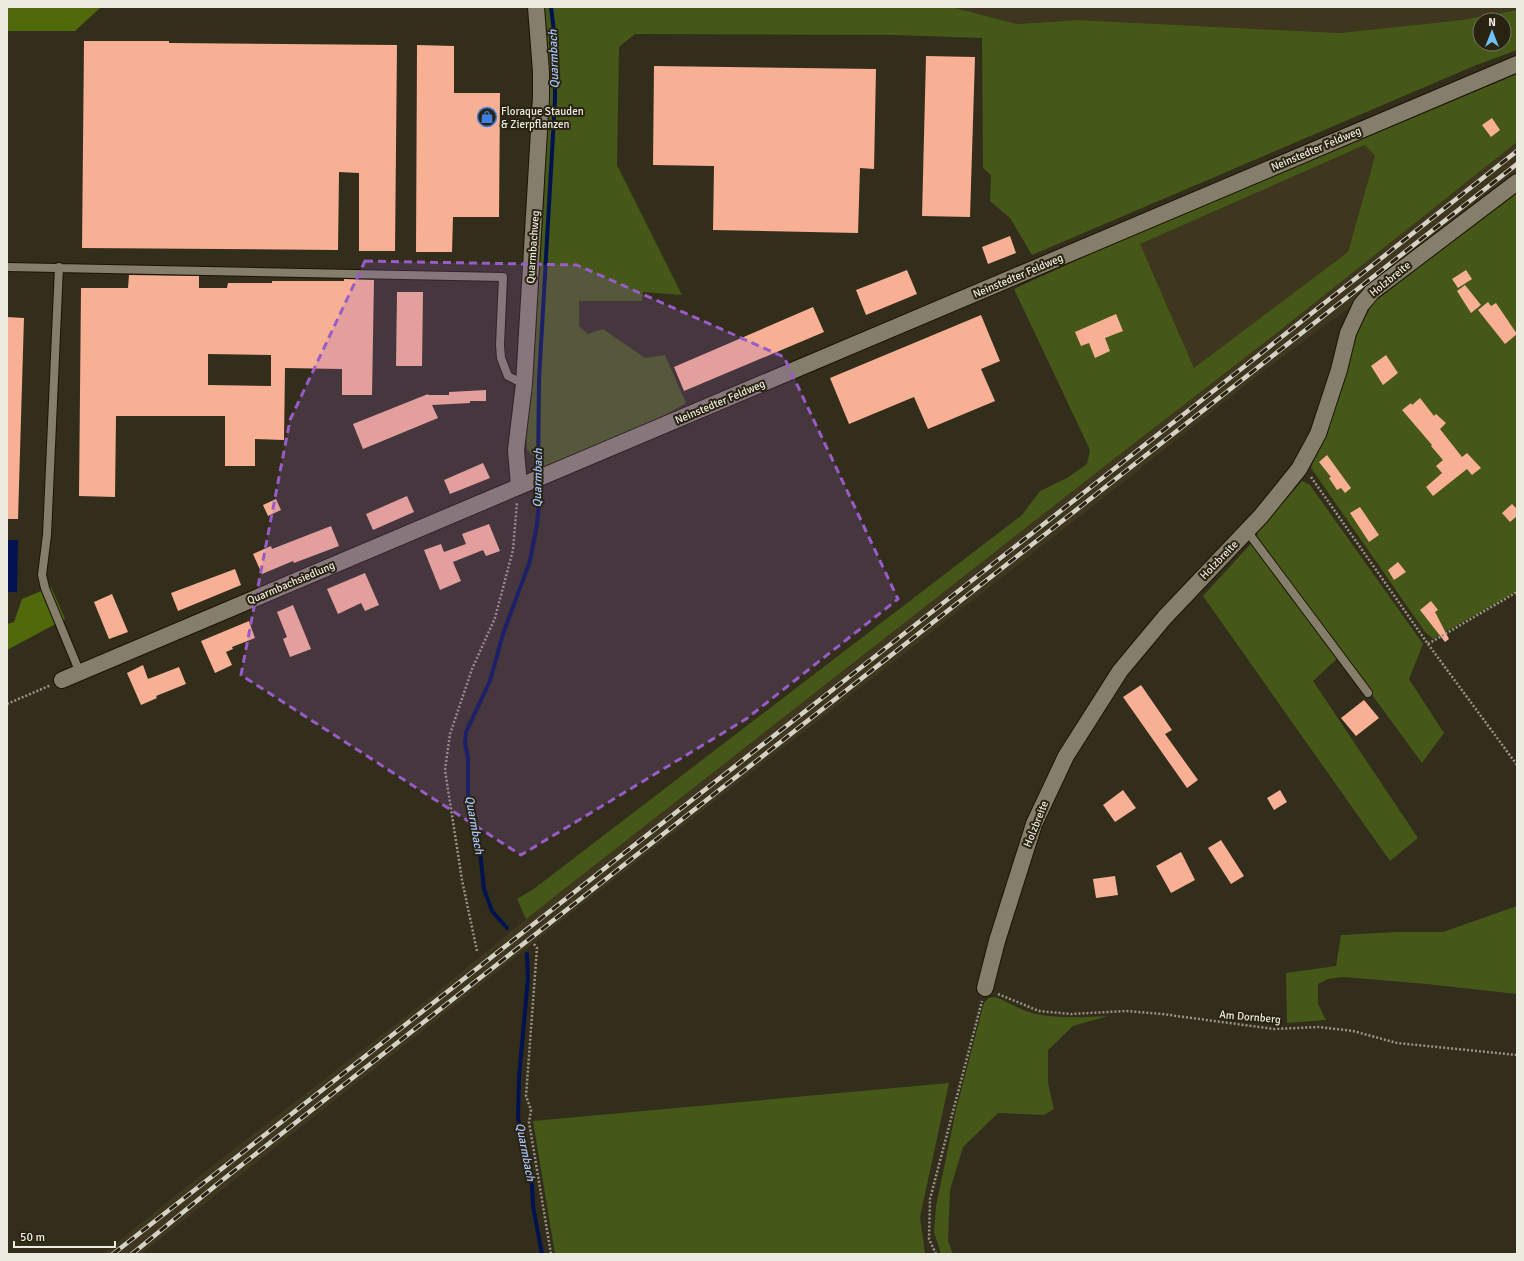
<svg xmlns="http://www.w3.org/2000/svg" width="1524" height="1261" font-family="Signika,sans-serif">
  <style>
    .built { fill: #3e361e }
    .green { fill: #455817; fill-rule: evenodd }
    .forest { fill: #50690b }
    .water { fill: #011251 }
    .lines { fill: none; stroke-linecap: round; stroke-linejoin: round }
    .stream { stroke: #011251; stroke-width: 4 }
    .building { fill: #f7b094; fill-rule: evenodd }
    .lane-casing { stroke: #1b1505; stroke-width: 10 }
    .street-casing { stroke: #1b1505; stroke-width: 18 }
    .path { stroke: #989486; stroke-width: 2.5; stroke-dasharray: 2 2; stroke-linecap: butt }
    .lane { stroke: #857e6b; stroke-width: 8 }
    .street { stroke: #857e6b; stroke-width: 16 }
    .rail-casing { stroke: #d5d2c6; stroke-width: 4.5 }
    .rail { stroke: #292312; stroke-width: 3; stroke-dasharray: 9; stroke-linecap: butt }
    .marked { fill: #985cc7; fill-opacity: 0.2; stroke: #985cc7; stroke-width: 3; stroke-dasharray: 8 5; stroke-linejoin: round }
    .labels { text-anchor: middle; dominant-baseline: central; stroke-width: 4; stroke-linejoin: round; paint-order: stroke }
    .poi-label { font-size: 11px; fill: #edeadf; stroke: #292312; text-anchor: start }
    .street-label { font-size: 11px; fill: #edeadf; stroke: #292312 }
    .water-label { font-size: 12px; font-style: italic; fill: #a8c5ff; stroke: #292312 }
  </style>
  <rect width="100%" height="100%" fill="#332d1c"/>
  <path class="built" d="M951,7h566v3l-55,10 -122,13 -262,-13 -61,4z
    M1517,142v33l-164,130 -92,68 -161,128 -516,402 -443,351h-39l119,-95 216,-167 89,-73 584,-457 163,-126z
    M1366,145l9,11 -27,96 -154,116 -55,-124z"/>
  <path class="green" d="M542,7h409l66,17 61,-4 262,13 122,-13 55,-10v40l-43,16 -442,189 -22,-37 -20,-17 1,-26 -8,-7 -1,-130 -87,-3 -260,-1 -16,13 -2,118 65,130 -39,-3 -1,9h-63v25l9,8 15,-5 42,29 20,-3 21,48 -19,11 -122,56 -18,-21 -1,-25 9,-80 9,-145 4,-126zM1480,20h24v24h-24z
    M1517,74v68l-244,194 -163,126 -584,457 -9,-20 18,-11 487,-373 18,-24 27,-13 20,-14 3,-14 -76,-161 81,-37zM1365,145l10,11 -27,96 -154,116 -54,-124z
    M1517,191v400l-84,48 -8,-7 -114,-164 44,-134 19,-32z
    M1302,481l8,4 113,159 -14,35 35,54 -22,30 -80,-109 -29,27 105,157 -28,23 -187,-265 54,-59 1,-5z
    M1517,906v88l-90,-10 -84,-7 -15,2 -10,5v20l8,16 -39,3 -1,-50 50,-7 5,-31 56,-3h46z
    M995,997c14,5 26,14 41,17 24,5 48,3 72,2l-35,10 -25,24v33l6,26 -10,6 -46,-2 -35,34 -13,43 -2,51 5,13h-12l-7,-22 2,-26 20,-96 28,-107 5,-5z
    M949,1083l-29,134 5,37h-370l-22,-133z"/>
  <path class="forest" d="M7,7h94l-26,24h-68z
    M51,587l14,32 -58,31v-26l7,-2 8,-23z"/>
  <path class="water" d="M7,540h11l-1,52h-10z"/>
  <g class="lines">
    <path class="stream" d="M538,474l1,-94 16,-280v-60l-4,-33
      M507,928l-15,-17 -8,-22 -6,-57 -10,-34v-40l-3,-15 1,-11 24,-51 13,-47 27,-73 7,-36 2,-22 -1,-20
      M527,954l1,24 -9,99 -1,40 5,34 9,34 1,21 9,48"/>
  </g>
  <path class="building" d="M84,41h85v2l228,2 -2,206h-36v-78l-20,-1 -1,78 -256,-2z
    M417,45l37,1v47h46l-1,124h-46l-1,35h-36z
    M926,56l49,1 -5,160 -48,-1z
    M654,66l222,3 -2,100 -14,-1 -2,65 -145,-3 1,-64 -61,-1z
    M1492,118l8,12 -9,7 -9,-12z
    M1010,236l6,17 -28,11 -6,-17z
    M907,270l10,24 -51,21 -10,-25z
    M1466,270l6,9 -14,9 -6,-9z
    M129,275l70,1v12h28l1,-5h44v-2h72v-2l30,1 -2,115h-30v-26l-57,-1 -1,72 -29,-1v27h-30v-50h-109l-1,81 -36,-1 2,-208h47zM208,354l63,1v31l-63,-1z
    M1465,285l16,20 -10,8 -14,-22z
    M397,292h26l-1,74h-26z
    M1488,302l3,4 5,-3 21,31 -12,10 -27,-34z
    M813,307l11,25 -140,59 -10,-24z
    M1116,314l7,17 -18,7 5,13 -15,7 -6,-15 -8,3 -6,-14z
    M981,315l19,46 -19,8 14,32 -67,28 -14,-32 -65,27 -19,-46z
    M7,317l17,1 -6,201h-11z
    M1386,355l12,18 -15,12 -12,-19z
    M486,390v11h-16v2l-38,2 6,13 -75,31 -10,-25 75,-30v1h21v-3z
    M1420,398l14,18 2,-2 10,9 -6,6 22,28 5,-4 14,15 -9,7 -5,-6 -34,27 -7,-9 16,-14 -6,-7 7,-6 -12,-14 1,-1 -30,-35 9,-7 1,2z
    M1327,455l24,33 -6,5 -4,-5 -4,2 -8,-12 2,-1 -12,-15z
    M483,463l7,15 -40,16 -6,-14z
    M407,496l7,16 -41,18 -7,-16z
    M276,499l5,11 -13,6 -5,-11z
    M1512,504l5,5v7l-7,6 -8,-9z
    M1360,507l19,28 -10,7 -19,-29z
    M489,524l11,27 -14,5 -3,-6 -30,12 8,19 -21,9 -16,-40 17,-6 3,8 22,-8 -4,-10z
    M331,526l8,20 -45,17 -1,-2 -31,13 -9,-20 18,-8 1,3z
    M1398,562l8,10 -12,8 -6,-10z
    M235,569l6,16 -63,26 -7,-18z
    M365,573l14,32 -14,6 -4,-8 -23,11 -11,-25z
    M112,594l16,38 -19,7 -15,-37z
    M1431,601l7,9 -3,2 14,27 -4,3 -25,-32z
    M293,605l18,44 -21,8 -7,-18 4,-2 -10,-25z
    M249,621l6,17 -23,9 1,2 -7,3 6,13 -17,8 -14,-32z
    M143,665l5,14 31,-12 7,17 -30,12 1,2 -16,7 -14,-32z
    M1141,685l31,45 -7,4 33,46 -11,8 -64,-91z
    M1364,700l15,18 -23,18 -15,-18z
    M1123,790l13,18 -21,14 -12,-17z
    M1280,790l7,12 -13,8 -7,-12z
    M1221,840l23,36 -13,8 -23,-36z
    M1181,852l14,28 -24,13 -15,-27z
    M1115,876l3,19 -22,3 -3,-19z"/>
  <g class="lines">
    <defs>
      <path id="lane" d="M7,267l496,10 -3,68 1,13 7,18 16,8
        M59,267l-12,268 -5,40 3,13 35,85
        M1247,531l121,162"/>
      <path id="street" d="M519,486l-3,-36 8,-66 17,-287v-25l-5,-65
        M62,680l1455,-616
        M985,988l12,-47 37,-117 32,-68 54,-85 45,-54 96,-101 38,-47 19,-35 21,-64 9,-37 13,-28 11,-13 145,-110"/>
    </defs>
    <use href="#lane" class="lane-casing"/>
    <use href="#street" class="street-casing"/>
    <path class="path" d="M1311,477l117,167 89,-52
      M1428,644l89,121
      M7,704l44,-19
      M534,944l3,4 -11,148 5,14 -2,12 22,132
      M477,951l-15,-71 -17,-110 5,-36 22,-65 23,-51 18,-68 4,-48
      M998,994l41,17 32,3 55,-3 36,3 112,15 45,-2 34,4 44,12 120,12
      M936,1254l-7,-15 1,-40 52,-198"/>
    <use href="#lane" class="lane"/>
    <use href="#street" class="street"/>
    <defs>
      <path id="rail" d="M113,1254l1066,-836 338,-267
        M132,1254l88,-72 1297,-1018"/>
    </defs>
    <use href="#rail" class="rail-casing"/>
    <use href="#rail" class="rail"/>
  </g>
  <path class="marked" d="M365,261l212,4 207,92 114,242 -152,120 -225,136 -280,-180 49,-255z"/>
  <defs>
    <symbol id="shop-ring" viewBox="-11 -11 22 22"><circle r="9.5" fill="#292312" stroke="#3f7fe0" stroke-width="1.5"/><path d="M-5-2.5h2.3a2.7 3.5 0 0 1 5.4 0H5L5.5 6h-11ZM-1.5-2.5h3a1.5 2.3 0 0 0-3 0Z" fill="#3f7fe0"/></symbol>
  </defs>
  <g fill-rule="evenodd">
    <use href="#shop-ring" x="476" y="106" width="22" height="22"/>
  </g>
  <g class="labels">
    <g class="poi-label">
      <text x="501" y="111">Floraque Stauden<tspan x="501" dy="13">&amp; Zierpflanzen</tspan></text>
    </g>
    <g class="street-label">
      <text transform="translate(1316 149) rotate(-23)">Neinstedter Feldweg</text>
      <text transform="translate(533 247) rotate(-86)">Quarmbachweg</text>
      <text transform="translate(1018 276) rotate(-23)">Neinstedter Feldweg</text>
      <text transform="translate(1390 279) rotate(-39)">Holzbreite</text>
      <text transform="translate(720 402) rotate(-23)">Neinstedter Feldweg</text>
      <text transform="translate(1219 560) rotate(-46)">Holzbreite</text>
      <text transform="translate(291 583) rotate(-23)">Quarmbachsiedlung</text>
      <text transform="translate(1036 824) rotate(-68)">Holzbreite</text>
      <text transform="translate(1250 1017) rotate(5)">Am Dornberg</text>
    </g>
    <g class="water-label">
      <text transform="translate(554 59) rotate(-92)">Quarmbach</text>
      <text transform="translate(538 478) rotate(-89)">Quarmbach</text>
      <text transform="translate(474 825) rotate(80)">Quarmbach</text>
      <text transform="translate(525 1152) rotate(79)">Quarmbach</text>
    </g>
  </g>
  <rect width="1524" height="1261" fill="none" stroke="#edeadf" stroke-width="16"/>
  <g transform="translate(1492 32)"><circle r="19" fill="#292312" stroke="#777364"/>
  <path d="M0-3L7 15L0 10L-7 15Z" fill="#6ec2f3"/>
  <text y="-6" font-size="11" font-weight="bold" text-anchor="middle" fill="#edeadf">N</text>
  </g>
  <path d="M14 1241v6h101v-6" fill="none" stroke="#edeadf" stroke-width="2"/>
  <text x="20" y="1241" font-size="12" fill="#edeadf" stroke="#292312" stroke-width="3" paint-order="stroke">50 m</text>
</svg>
